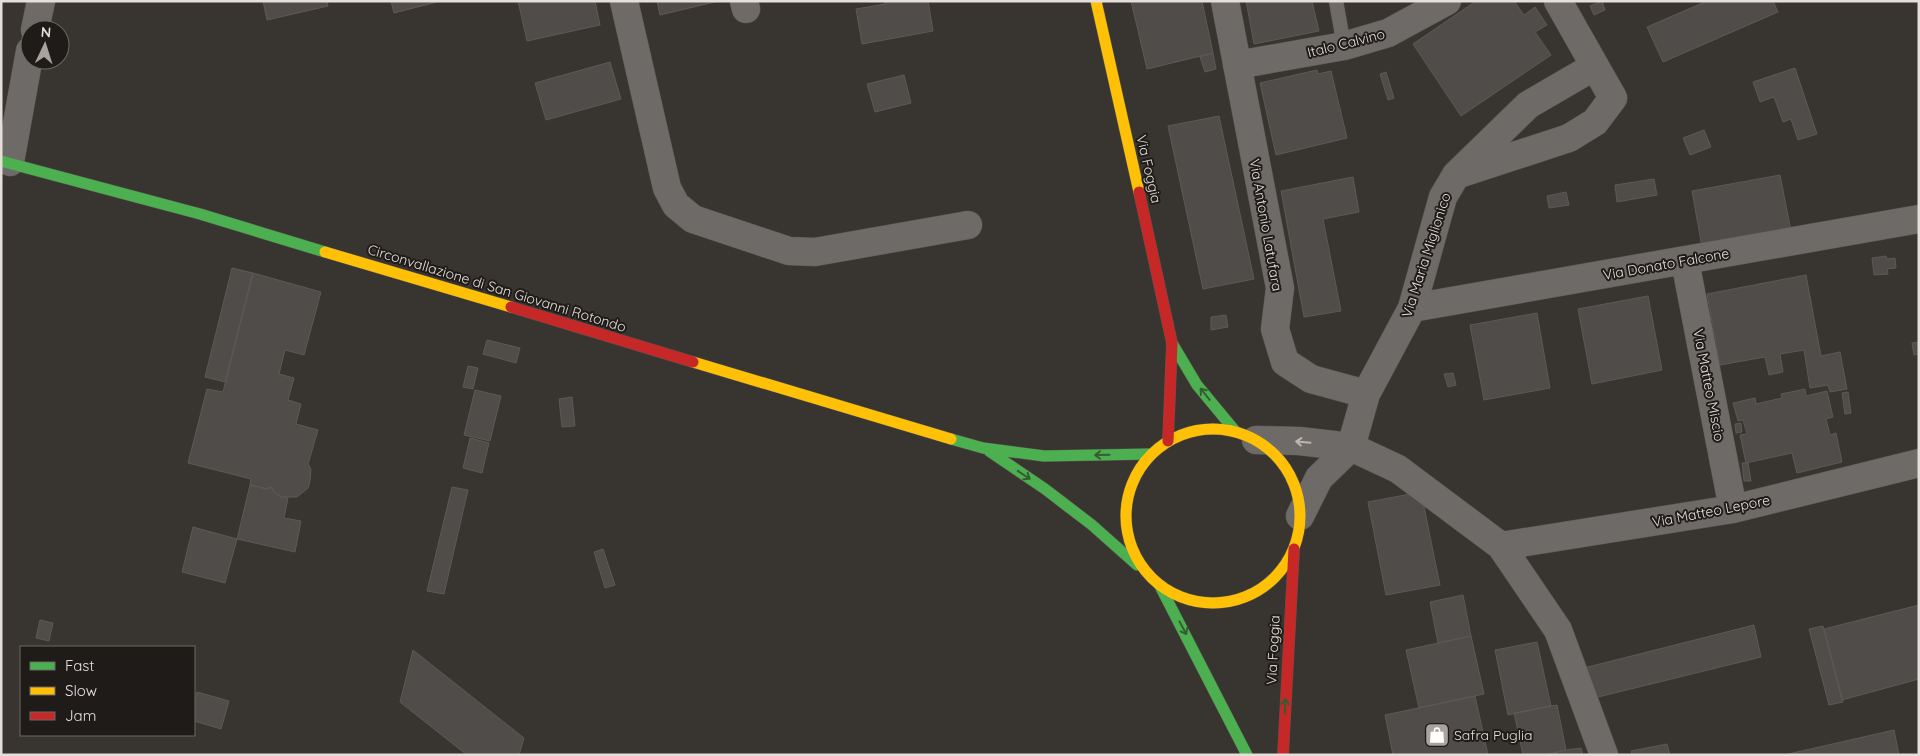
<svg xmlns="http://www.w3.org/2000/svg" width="1920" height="756" font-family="Quicksand,sans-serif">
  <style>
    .building { fill: #504c4a; stroke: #5d5957 }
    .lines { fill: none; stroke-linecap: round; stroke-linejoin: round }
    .lane-casing { stroke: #57524f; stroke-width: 15 }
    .street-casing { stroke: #57524f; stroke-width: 29 }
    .fast-casing { stroke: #57524f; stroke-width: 12 }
    .slow-casing { stroke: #57524f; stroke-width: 12 }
    .jam-casing { stroke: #57524f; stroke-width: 12 }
    .lane { stroke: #6e6a67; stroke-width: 14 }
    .street { stroke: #6e6a67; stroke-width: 28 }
    .fast { stroke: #4caf50; stroke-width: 11 }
    .slow { stroke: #ffc107; stroke-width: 11 }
    .jam { stroke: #c62828; stroke-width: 11 }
    .oneway { stroke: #335e32 }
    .oneway2 { stroke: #bbb6b2 }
    .labels { text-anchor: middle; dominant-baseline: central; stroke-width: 4; stroke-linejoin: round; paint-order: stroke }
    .street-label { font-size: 14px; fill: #e5dfdb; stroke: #1f1b19 }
    .poi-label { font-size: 14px; fill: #e5dfdb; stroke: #1f1b19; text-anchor: start }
  </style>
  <rect width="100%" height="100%" fill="#383430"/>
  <path class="building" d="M263,1h64l1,5 -61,14z
    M391,1h50l-47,12z
    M518,1h77l5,24 -73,16z
    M657,1h62l-59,14z
    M885,1h43l5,30 -71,13 -6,-35 29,-5z
    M1131,1h71l11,52 -66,16z
    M1246,1h66l7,30 -65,13z
    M1476,1h38l10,14 11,-8 12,18 -12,7 16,23 -90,61 -48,-72z
    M1602,1l3,9 -11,5 -4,-9z
    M1707,1h66l5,11 -115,50 -16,-35z
    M1213,53l3,16 -11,3 -5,-15z
    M610,62l11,37 -75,21 -11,-37z
    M1795,68l22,66 -19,6 -7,-21 -8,3 -9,-25 -14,5 -7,-20z
    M1317,70l1,4 13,-3 16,67 -71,17 -16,-72z
    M1386,72l8,26 -6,2 -8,-26z
    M904,75l7,28 -36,9 -8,-28z
    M1219,116l35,163 -51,10 -35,-163z
    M1704,130l7,17 -21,8 -7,-17z
    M1780,175l11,56 -89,16 -10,-56z
    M1353,177l6,35 -36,7 18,92 -37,6 -23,-126z
    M1654,179l3,16 -40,7 -2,-17z
    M1566,192l3,13 -20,3 -2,-12z
    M1886,256l1,3 8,-1 1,10 -9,1 1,5 -14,1 -2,-17z
    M232,268l21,5 -28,109 -20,-5z
    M253,273l68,19 -17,63 -19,-5 -6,24 15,4 -6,22 13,4 -5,20 22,6 -10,34 3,5 -1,12 -2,7 -11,9h-15l-8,-5 -3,-5 -4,2 -17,-4 1,-6 -63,-16 19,-74 16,3z
    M1806,275l15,81 19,-4 7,37 -17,3 -2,-7 -18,3 -6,-38 -24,4 3,18 -14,3 -4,-18 -45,8 -13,-71z
    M1648,296l14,74 -70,14 -14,-75z
    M1537,313l13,75 -66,12 -14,-75z
    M1226,315l2,12 -17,3v-13z
    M487,340l33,8 -4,15 -33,-9z
    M1919,342v12l-5,1 -2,-12z
    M468,366l10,2 -5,21 -10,-2z
    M1453,373l3,12 -8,2 -4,-13z
    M1805,389l1,7 21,-5 6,26 -7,2 4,16 6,-2 6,29 -45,11 -5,-20 -46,10 -6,-28 7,-1 -4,-14 -5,1 -5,-18 22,-5 1,6 26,-6 -1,-4z
    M475,390l26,6 -11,45 -26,-6z
    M1848,392l3,21 -6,1 -3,-21z
    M572,397l3,29 -13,1 -3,-28z
    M1741,423l1,9 -6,1 -1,-9z
    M470,438l19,5 -7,30 -19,-5z
    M1742,463h6l3,18h-7z
    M250,485l17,4 4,-2 3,5 8,5 6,1 -4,20 17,3 -6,31 -58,-13z
    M452,487l16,3 -24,104 -17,-3z
    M1421,492l19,93 -54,10 -18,-93z
    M193,527l44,12 -12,44 -43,-11z
    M603,549l12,36 -10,3 -11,-36z
    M1463,595l8,41 -33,7 -8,-41z
    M1919,605v74l-77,21 -18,-71z
    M40,620l13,3 -4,18 -13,-3z
    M1754,625l7,32 -167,41 -14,-29z
    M1823,626l20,76 -14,3 -20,-76z
    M1471,636l13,58 -65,14 -13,-58z
    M1537,642l14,64 -43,9 -13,-65z
    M413,650l111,88 -5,17h-52l-67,-53z
    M197,692l32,9 -8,28 -27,-8v-17z
    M1475,696l13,59h-95l-8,-40z
    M1557,705l9,45 -21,5h-22l-9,-42z
    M1894,730l5,25h-115z
    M1667,744l3,11h-38l-1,-4z
    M1581,748l2,7h-38l21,-5z"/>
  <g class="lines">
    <defs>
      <path id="lane" d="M1336,1l8,45"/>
      <path id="street" d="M624,1l43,187 9,17 17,14 96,32 26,1 153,-27
        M744,1l2,8
        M1225,1l55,287 -5,41 10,33 26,17 55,15
        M35,30l6,-29
        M1237,65l107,-19 44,-13 59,-32
        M10,162l20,-111
        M1462,173l107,-35 26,-16 18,-24 -55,-97
        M1685,261l48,248
        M1412,308l507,-89
        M1256,440l43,1 52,6 47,22 103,77 57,84 46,125
        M1300,516l19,-38 32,-31 15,-53 46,-86 31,-111 13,-22 72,-70 67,-39
        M1501,546l232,-37 186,-46"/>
      <path id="fast" d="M1,161l199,53 125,38
        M1172,343l25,42 39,47
        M951,439l32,9 61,8 107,-2
        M989,451l56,38 47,36 45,40
        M1160,586l87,169"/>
      <path id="slow" d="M1096,1l43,191
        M325,252l186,55
        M693,362l258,77
        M1126 516a87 87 0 1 1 174 0a87 87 0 1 1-174 0Z"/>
      <path id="jam" d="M1139,192l33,151 -4,98
        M511,307l182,55
        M1283,755l11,-206"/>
    </defs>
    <use href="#lane" class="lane-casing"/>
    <use href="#street" class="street-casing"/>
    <use href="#fast" class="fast-casing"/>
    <use href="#slow" class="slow-casing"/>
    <use href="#jam" class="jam-casing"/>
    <use href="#lane" class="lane"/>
    <use href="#street" class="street"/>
    <use href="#fast" class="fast"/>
    <use href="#slow" class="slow"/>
    <use href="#jam" class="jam"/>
  </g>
  <defs><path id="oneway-shaft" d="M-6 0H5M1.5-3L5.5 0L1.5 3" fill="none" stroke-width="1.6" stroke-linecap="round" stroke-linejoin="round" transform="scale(1.25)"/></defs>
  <g class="oneway">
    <use href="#oneway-shaft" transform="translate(1205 394) rotate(-129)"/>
    <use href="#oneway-shaft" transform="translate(1102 455) rotate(179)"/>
    <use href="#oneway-shaft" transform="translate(1024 475) rotate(34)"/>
    <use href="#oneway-shaft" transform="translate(1183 628) rotate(62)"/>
    <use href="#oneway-shaft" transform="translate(1285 706) rotate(-88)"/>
  </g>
  <use class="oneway2" href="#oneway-shaft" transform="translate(1303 442) rotate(-175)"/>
  <defs>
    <symbol id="shop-square" viewBox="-11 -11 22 22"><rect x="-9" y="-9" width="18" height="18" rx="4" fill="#a8a39f" stroke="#1f1b19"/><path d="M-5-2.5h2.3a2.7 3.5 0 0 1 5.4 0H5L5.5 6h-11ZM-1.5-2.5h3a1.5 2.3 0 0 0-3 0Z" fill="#fff"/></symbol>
  </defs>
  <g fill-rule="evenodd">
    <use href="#shop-square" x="1423" y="721" width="28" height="28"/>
  </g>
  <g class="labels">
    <g class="street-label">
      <text transform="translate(1346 43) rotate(-14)">Italo Calvino</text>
      <text transform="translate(1149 169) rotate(77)">Via Foggia</text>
      <text transform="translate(1266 225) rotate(80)">Via Antonio Latufara</text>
      <text transform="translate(1426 255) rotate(-72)">Via Maria Miglionico</text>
      <text transform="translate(1666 264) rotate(-10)">Via Donato Falcone</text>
      <text transform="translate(497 288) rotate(17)">Circonvallazione di San Giovanni Rotondo</text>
      <text transform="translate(1709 385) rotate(79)">Via Matteo Miscio</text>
      <text transform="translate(1711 511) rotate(-11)">Via Matteo Lepore</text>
      <text transform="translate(1273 650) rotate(-87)">Via Foggia</text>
    </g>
    <g class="poi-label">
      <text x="1454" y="735">Safra Puglia</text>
    </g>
  </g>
  <rect width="1920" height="756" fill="none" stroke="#e5dfdb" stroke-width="5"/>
  <rect x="20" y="646" width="175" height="90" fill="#1f1b19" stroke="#6e6967"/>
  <rect x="30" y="662" width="25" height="8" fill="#4caf50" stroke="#6e6967"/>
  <text x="65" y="671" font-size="15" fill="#e5dfdb">Fast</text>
  <rect x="30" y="687" width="25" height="8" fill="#ffc107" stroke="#6e6967"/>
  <text x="65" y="696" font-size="15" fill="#e5dfdb">Slow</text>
  <rect x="30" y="712" width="25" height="8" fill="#c62828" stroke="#6e6967"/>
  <text x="65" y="721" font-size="15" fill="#e5dfdb">Jam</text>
  <g transform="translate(45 45) rotate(4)"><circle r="24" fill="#1f1b19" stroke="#6e6967"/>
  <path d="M0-4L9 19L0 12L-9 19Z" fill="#a8a39f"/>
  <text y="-8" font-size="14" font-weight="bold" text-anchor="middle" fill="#e5dfdb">N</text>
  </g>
</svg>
